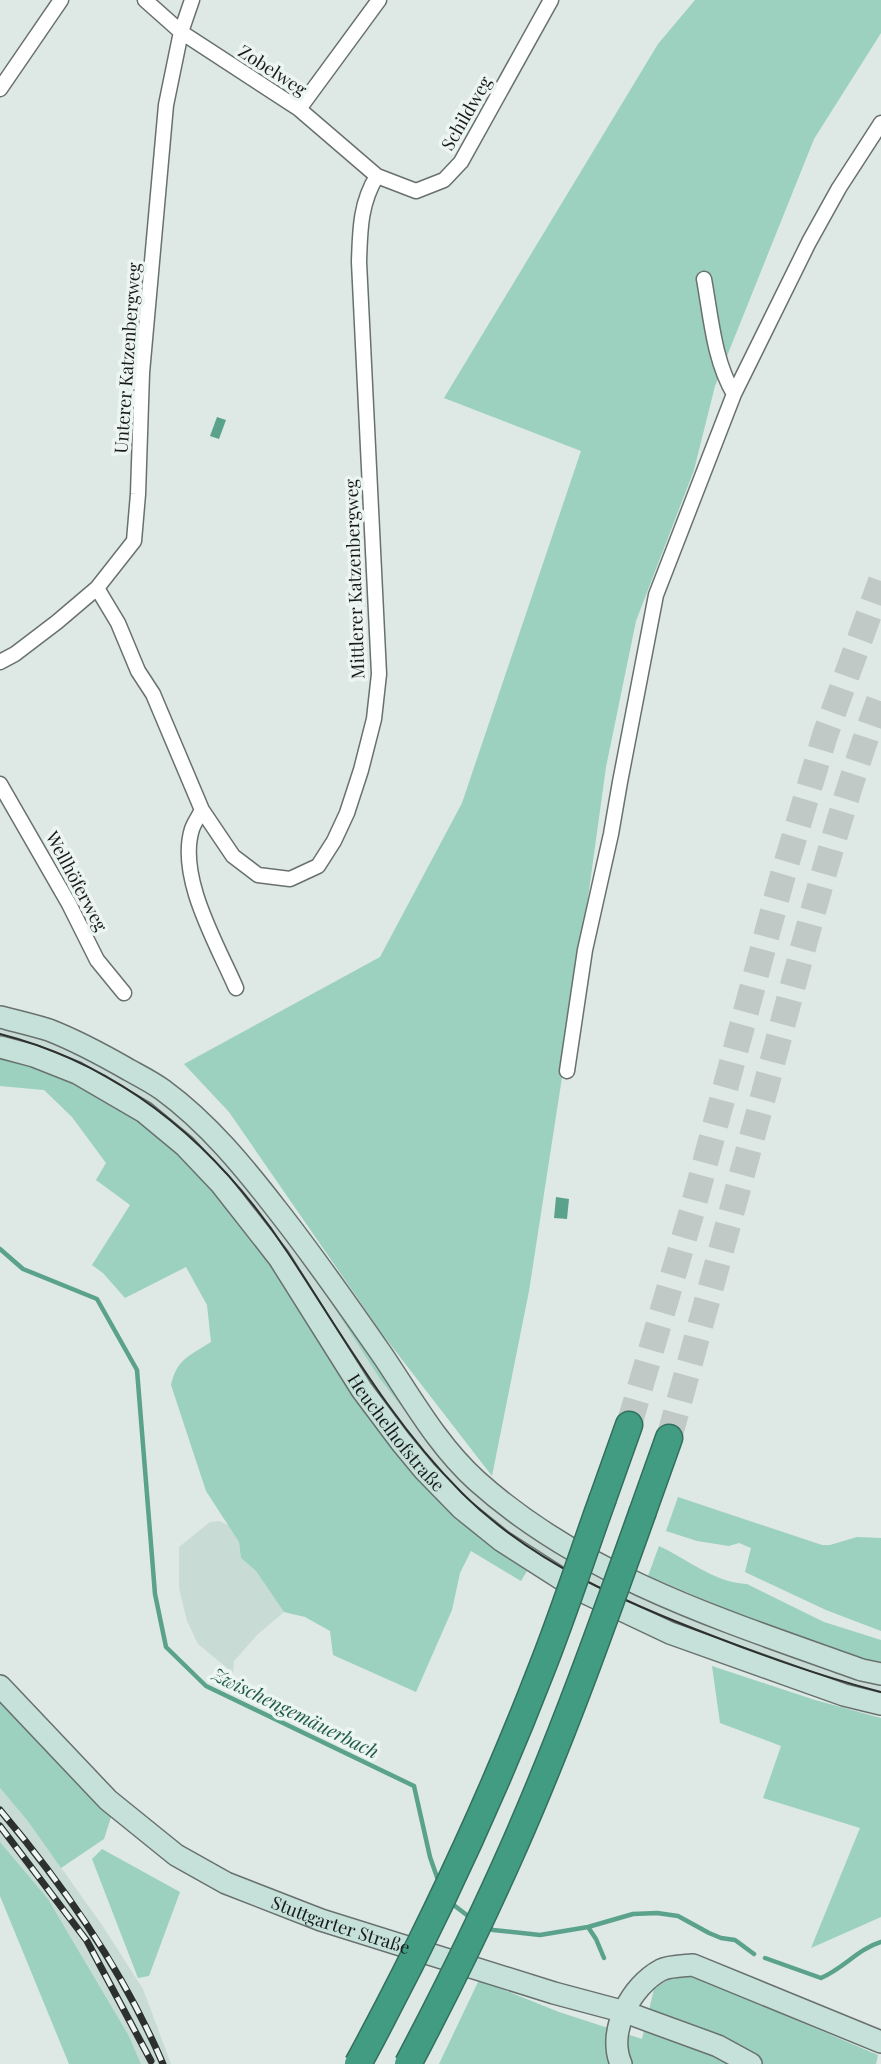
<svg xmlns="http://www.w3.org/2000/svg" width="881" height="2064" font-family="'Playfair Display',serif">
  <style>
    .built { fill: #c9dbd5 }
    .green { fill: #9bd1be }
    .water { fill: #5aa28b }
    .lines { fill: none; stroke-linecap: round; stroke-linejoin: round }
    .stream { stroke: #5aa28b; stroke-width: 4.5 }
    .highway-tunnel { stroke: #c0c9c6; stroke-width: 26; stroke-dasharray: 26 13; stroke-linecap: butt }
    .street-casing { stroke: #69716e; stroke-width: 17 }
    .secondary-casing { stroke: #69716e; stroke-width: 24 }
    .highway-casing { stroke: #336f5d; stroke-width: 29 }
    .street { stroke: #fff; stroke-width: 14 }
    .secondary { stroke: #c6e1d9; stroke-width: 21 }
    .highway { stroke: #419c81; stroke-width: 26 }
    .tram { stroke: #2c302f; stroke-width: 2 }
    .rail-casing { stroke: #2c302f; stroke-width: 7 }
    .rail { stroke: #ecf5f1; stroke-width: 4.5; stroke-dasharray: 13; stroke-linecap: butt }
    .highway-bridge-casing { stroke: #336f5d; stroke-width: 29; stroke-linecap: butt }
    .highway-bridge { stroke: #419c81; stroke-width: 26 }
    .labels { text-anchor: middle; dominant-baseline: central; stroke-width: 7; stroke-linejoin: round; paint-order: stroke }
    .street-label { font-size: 18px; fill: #181b1a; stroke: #ecf5f1 }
    .water-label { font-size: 19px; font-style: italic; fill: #205a49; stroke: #ecf5f1 }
  </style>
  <rect width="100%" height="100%" fill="#dee8e4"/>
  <path class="built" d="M0,1024l29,7 77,33 72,48 35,32 109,139 1,7 57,89 43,55 92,91 38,26 96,48 232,83v15l-190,-65 -97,-43 -117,-76 -477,-475z
    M220,1521l9,5 10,16 2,16 15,13 28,41 -27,23 -23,26 -1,12 -35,-29 -11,-23 -8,-33v-41l31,-25z
    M0,1788l27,32 75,105 41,64 28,75h-30l-12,-28 -81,-137 -48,-57z"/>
  <path class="green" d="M695,0h186v33l-67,106 -99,247 -21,84 -58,151 -30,146 -33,239 -44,285 -37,185 -109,-141 -154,-223 -45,-48 196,-107 82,-154 119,-352 -137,-53 214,-354z
    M0,1055l63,22 75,42 42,36 36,38 58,73 60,97 57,85 54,58 82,65 -6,10 -50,-30 -11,22 -8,37 -36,82 -83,-37 -3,-24 -25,-14 -21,-5 -28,-41 -15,-13 -2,-16 -33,-51 -35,-106c6,-26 18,-29 40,-43l-4,-37 -21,-38 -61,31 -22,-25 -11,-8 38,-60 -34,-25 10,-17 -34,-46 -28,-27 -44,-4z
    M322,1283l101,151 -43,-55 -57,-89z
    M678,1497l144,48h8l27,-8 24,1v93l-55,-21 -81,-38 6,-24 -12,-5 -10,3 -32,-5 -31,-10z
    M659,1546c28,13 56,37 88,38l77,38 57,18v28l-169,-58 3,-6 -67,-28z
    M712,1666l103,34 66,18v199l-70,31 49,-120 -97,-30 18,-52 -61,-23z
    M0,1699l112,115 -8,25 -43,29 -34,-48 -27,-32z
    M0,1842l48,57 81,137 12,28h-72l-69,-168z
    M102,1849l78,43 -31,84 -11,2 -46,-119z
    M693,1976l185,79 -2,9h-437l40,-84 80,32 83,27 12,-50 18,-12z"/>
  <path class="water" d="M217,417l9,3 -7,19 -9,-3z
    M556,1197l13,2 -2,20 -13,-1z"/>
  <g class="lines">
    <path class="stream" d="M0,1249l23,20 74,30 40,71 18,224 11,53 40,39 208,100 16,71 8,23
      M451,1903l21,16
      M486,1926l7,4 47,5 48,-8 45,-13 24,-1 21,3 31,17 12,5 14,2 19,14
      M588,1927l8,12 8,19
      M765,1958l56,20c23,-10 37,-29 60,-36"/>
    <path class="highway-tunnel" d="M629,1425l63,-214 90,-333 43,-143 56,-154
      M669,1438c34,-122 68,-245 101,-367 34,-126 66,-253 111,-376"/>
    <defs>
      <path id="street" d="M145,0l36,32 118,77 78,67 39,15 28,-11 17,-18 90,-162
        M0,89l61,-89
        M299,109l80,-109
        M704,279c7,38 10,82 30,115
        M97,588l21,35 20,48 15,23 49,116 31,46 25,19 32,4 28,-13 16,-25 13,-28 14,-43 13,-51 5,-45 -20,-412c1,-31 1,-59 18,-86
        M0,662l15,-8 42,-32 40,-34 37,-47 4,-47 4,-121 24,-268 15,-73 11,-32
        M0,784l69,120 28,56 27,33
        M202,810c-3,6 -8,13 -10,19 -15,48 25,115 44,159
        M567,1071l18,-121 26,-116 9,-52 36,-187 78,-201 75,-152 30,-54 42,-65"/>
      <g id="secondary">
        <path d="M0,1017c16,4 33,8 49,13 28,11 54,25 80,40 11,6 23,12 34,20 45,33 81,77 115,121 37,47 71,96 105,145 29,43 55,90 94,125 108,97 251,141 385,189l19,4"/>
        <path id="s1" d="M0,1047l34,9 43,17 67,39 41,34 36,38 58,74 83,132 39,52 24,29 36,37 41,33 75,48 93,44 174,62 37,9"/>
        <path id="s2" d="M0,1686l108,114 68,55 50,28 95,37 233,73 71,19 93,34 33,18"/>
        <path d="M621,2064c-14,-33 10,-78 40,-94 8,-4 22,-4 32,-5l188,77"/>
      </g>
      <path id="highway" d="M603,1498l26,-73
        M643,1511l26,-73"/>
    </defs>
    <use href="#street" class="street-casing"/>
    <use href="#secondary" class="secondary-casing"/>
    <use href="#highway" class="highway-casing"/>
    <use href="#street" class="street"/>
    <use href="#secondary" class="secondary"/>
    <use href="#highway" class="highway"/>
    <path class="tram" d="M0,1034c125,32 218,113 288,219 55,83 103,169 174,240 70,70 166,111 256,145 54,21 108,40 163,54"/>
    <defs>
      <path id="rail" d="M0,1810c65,77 123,160 163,254
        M0,1826l87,115 64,120"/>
    </defs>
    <use href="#rail" class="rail-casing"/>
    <use href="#rail" class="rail"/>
    <defs>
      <path id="highway-bridge" d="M358,2064c68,-126 130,-257 182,-391 23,-57 42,-117 63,-175
        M408,2064c38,-72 74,-145 107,-220 48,-109 88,-221 128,-333"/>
    </defs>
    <use href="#highway-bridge" class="highway-bridge-casing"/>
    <use href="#highway-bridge" class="highway-bridge"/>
  </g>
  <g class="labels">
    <g class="street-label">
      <text transform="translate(273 70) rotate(33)">Zobelweg</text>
      <text transform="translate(466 113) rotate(-60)">Schildweg</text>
      <text transform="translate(127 358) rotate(-86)">Unterer Katzenbergweg</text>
      <text transform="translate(354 579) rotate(-92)">Mittlerer Katzenbergweg</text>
      <text transform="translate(77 881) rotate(62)">Wellhöferweg</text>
      <text stroke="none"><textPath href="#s1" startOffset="569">Heuchelhofstraße</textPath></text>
      <text stroke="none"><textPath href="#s2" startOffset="424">Stuttgarter Straße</textPath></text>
    </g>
    <g class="water-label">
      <text transform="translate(296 1712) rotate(26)">Zwischengemäuerbach</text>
    </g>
  </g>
</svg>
